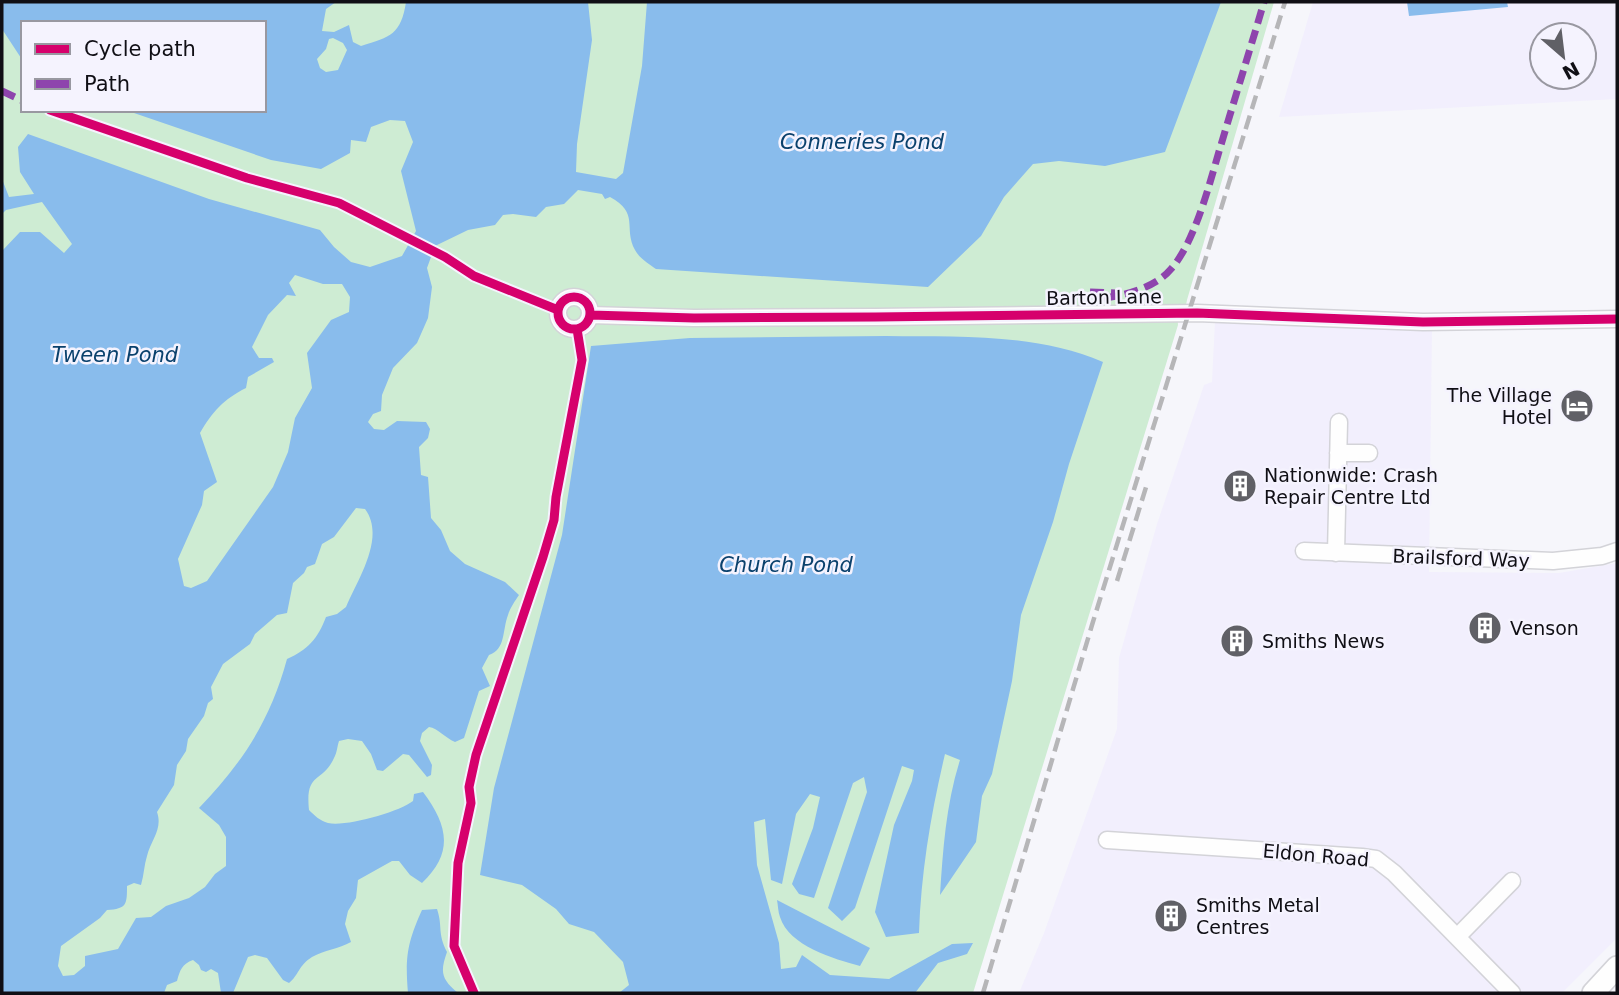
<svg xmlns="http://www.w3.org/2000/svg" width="1619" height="995" font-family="'DejaVu Sans',sans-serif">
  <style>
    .built { fill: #f2effd; fill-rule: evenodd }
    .green { fill: #ceecd3; fill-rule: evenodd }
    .water { fill: #89bcec; fill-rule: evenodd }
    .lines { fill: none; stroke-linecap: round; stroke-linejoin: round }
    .minor-casing { stroke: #d3d3d8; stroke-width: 19 }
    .major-casing { stroke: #d3d3d8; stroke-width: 24 }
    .minor { stroke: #fefefe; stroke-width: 16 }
    .major { stroke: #fefefe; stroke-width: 21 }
    .rail { stroke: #b6b6b8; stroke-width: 4.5; stroke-dasharray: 14 7; stroke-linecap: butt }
    .quiet { stroke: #8e44ad; stroke-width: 7; stroke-dasharray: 14 7; stroke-linecap: butt }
    .cycleway-casing { stroke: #f5f3fe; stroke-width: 13 }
    .cycleway { stroke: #d6006c; stroke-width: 9 }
    .labels { text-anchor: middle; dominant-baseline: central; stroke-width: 5; stroke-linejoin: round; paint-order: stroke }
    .street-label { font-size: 19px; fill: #100f15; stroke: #f5f3fe }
    .poi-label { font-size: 19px; fill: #100f15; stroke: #f5f3fe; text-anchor: start }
    .water-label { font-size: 21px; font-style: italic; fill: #0a416d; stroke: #f5f3fe }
  </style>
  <rect width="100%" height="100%" fill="#f6f6fb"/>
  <path class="built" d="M1313,2h304v97l-338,18zM1542,35h42v42h-42z
    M1215,321l217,8 -3,243 130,1 58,-10v375l-55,55h-543l25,-60 73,-204 2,-71 38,-134 47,-139 8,-3z"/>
  <path class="green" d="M2,2h1272l-87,298 -1,5h-9l1,20 -205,668h-971zM23,23h241v87h-241z"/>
  <path class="water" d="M2,2h334l-10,7 -4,22 12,1 15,-7 4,17 8,4c30,-9 40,-12 45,-44h182l4,38 -15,104 -1,28 40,7 7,-6 19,-107 5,-64h574l-56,150 -60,14 -46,-5 -26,3 -29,33 -23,39 -53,51 -272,-18c-7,-5 -17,-11 -21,-19 -12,-22 5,-37 -25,-53l-5,2 -3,-5 -24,-4 -14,14 -18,3 -10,10 -23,-3 -10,1 -8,10 -27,5 -33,16 -8,22 5,19 -4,31 -11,25 -24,25 -11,27 -1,16 -8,3 -5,8 6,7 10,1 13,-9 29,1 4,7 -2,9 -9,9 2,28 7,2 3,41 10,12 9,21 15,13 40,18 14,13c-4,6 -9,13 -11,20 -6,16 -2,34 -19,40l-7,13 8,18 -11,5 -15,47 -9,4c-10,-4 -17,-14 -26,-15l-7,6 -2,8 12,24 -1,10 -4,2 -18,-22 -6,-1 -20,17 -6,-1 -6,-16 -9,-13 -14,-2 -9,2c-2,6 -2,12 -5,17 -12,26 -29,13 -25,52 5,5 11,11 19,13 18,4 71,-11 85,-22l1,-7 9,-2c24,32 32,60 -1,91l-12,-8 -11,-14h-7l-34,19 -2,18 -8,13 -3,13 6,18c-12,7 -27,8 -39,15 -14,9 -13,18 -23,26l-6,-3 -16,-22 -12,-3 -7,2 -15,36h-12l-3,-20 -7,-4 -5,3 -5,-2 -2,-5 -6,-5c-11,4 -13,10 -16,21l-10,4 -3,8h-162v-742l18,-19h20l24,21 8,-9 -30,-42 -36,8 -4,4v-35l7,18 25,-3 -14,-22 -2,-25 10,-13 181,65 111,31 14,17 17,15 19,5 32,-11 14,-25 -15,-60 12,-29 -8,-21 -15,-1 -19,7 -5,15 -15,-2 -1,13 -29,16 -50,-9 -137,-47 1,-3h129v-87h-241v38l-21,-32zM333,38l10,5 4,7 -9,20 -12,2 -6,-4 -3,-9 9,-10 3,-10zM295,275l28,9h19l8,13 -1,15 -18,8 -24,33 5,35 -17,30 -7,34 -15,35 -66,94 -16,7 -7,-2 -6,-27 24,-54 2,-14 13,-9 -17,-49c12,-21 24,-34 46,-45l2,-11 26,-15 -2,-4h-13l-7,-11 16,-32 19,-20 9,1 -7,-13zM356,508l9,1c21,28 -7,70 -19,98l-9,7 -11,3c-8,21 -18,33 -39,42 -17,62 -44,103 -88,149l20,17 7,12v29l-11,8 -10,13 -16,11 -23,8 -15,11 -15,1 -18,31 -33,7v10l-11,9 -11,1 -5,-10 3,-20 39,-28 7,-8c20,-1 20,-6 20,-24l7,-3 7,2c3,-10 3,-20 6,-29 4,-16 16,-27 10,-44l17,-27 3,-20 9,-14 2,-12 16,-23 4,-13 5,-4 -2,-12 12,-23 27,-20 5,-10 22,-19 10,-2 6,-30 11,-10 3,-6 8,-3 7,-20 12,-7z
    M1407,2h100l1,5 -99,9z
    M886,336c72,1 150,-3 217,26l-34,102 -16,58 -32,93 -9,66 -20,93 -10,22 -6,46 -36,53c3,-46 6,-91 20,-135l-15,-6c-14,59 -24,118 -26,179l-33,4 -11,-25 19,-87 18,-44 2,-11 -12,-4 -47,142 -13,13 -14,-13 39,-116 -3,-15 -11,6 -39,115 -15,-4 -7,-10 21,-56 7,-31 -10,-3 -14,20 -14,70 -11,-4 -6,-61 -11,3 3,43 22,78 2,26 15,-2 6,-12 28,20 59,4 63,-35 21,-1 -6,11 -29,9 -23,30h-296l10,-8 -6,-23 -29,-30 -25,-8 -13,-15 -34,-24 -42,-10 14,-87 68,-253 29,-189 99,-8z
    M777,900l93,48 -10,18c-26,-7 -71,-20 -80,-49 -2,-5 -2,-12 -3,-17z
    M437,909c6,18 0,23 10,43 -7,20 -6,27 11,41h-50c-3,-35 -1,-50 14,-83z"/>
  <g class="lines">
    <defs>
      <path id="minor" d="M558 313a16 16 0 1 1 32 0a16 16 0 1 1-32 0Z
        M590,315l104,3 181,-1 322,-4 226,9 194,-3
        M1338,453h31
        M1304,551l249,10 49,-5 15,-5
        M1336,553l3,-131
        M1107,840l255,17 14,2 18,14 118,120
        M1457,937l55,-56"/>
      <path id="major" d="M1593,993l24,-26"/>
    </defs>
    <use href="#minor" class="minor-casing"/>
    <use href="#major" class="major-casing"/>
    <use href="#minor" class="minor"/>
    <use href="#major" class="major"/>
    <path class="rail" d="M1117,581l30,-97
      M983,993l109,-368 193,-623"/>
    <path class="quiet" d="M2,91l21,10
      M1090,292l25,1
      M1104,298c23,-3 52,-11 67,-29 23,-26 37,-80 47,-114 15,-51 31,-102 46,-153"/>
    <defs>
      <path id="cycleway" d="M50,110l197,68 92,25 106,54 29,19 84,34
        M558 313a16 16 0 1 1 32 0a16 16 0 1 1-32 0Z
        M590,315l104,3 181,-1 322,-4 226,9 194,-3
        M474,993l-20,-47 4,-83 13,-60 -2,-16 7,-32 67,-198 11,-37 2,-23 26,-137 -5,-31"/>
    </defs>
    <use href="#cycleway" class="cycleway-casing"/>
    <use href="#cycleway" class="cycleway"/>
  </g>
  <defs>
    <symbol id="hotel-disc" viewBox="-11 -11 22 22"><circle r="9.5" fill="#606066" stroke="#f5f3fe"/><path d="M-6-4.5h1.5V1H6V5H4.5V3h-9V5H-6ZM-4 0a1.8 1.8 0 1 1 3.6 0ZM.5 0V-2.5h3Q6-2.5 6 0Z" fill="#fff"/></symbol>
    <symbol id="building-disc" viewBox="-11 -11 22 22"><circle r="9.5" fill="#606066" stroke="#f5f3fe"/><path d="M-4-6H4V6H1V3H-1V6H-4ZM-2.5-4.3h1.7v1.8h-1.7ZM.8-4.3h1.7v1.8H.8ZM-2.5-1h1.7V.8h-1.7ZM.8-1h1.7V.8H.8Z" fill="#fff"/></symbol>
  </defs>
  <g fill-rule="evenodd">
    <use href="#hotel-disc" x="1558" y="387" width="38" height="38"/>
    <use href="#building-disc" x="1221" y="467" width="38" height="38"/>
    <use href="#building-disc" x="1466" y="609" width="38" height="38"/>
    <use href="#building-disc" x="1218" y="622" width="38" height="38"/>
    <use href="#building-disc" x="1152" y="897" width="38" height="38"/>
  </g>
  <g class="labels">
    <g class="street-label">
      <text transform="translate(1104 297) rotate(-1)">Barton Lane</text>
      <text transform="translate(1461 558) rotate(2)">Brailsford Way</text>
      <text transform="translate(1316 855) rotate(5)">Eldon Road</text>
    </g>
    <g class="poi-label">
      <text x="1552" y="395" text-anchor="end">The Village<tspan x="1552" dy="22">Hotel</tspan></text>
      <text x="1264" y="475">Nationwide: Crash<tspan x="1264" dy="22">Repair Centre Ltd</tspan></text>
      <text x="1510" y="628">Venson</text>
      <text x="1262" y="641">Smiths News</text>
      <text x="1196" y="905">Smiths Metal<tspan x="1196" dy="22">Centres</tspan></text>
    </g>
    <g class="water-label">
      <text x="862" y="142">Conneries Pond</text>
      <text x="115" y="355">Tween Pond</text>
      <text x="786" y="565">Church Pond</text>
    </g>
  </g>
  <rect width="1619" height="995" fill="none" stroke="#100f15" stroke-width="7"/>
  <rect x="21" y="21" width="245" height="91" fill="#f5f3fe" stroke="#9998a1" stroke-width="2"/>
  <rect x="35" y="44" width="35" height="10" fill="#d6006c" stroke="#9998a1" stroke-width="2"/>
  <text x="84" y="56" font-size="21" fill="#100f15">Cycle path</text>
  <rect x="35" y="79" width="35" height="10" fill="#8e44ad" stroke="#9998a1" stroke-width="2"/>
  <text x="84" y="91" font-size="21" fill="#100f15">Path</text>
  <g transform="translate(1563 56) rotate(152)"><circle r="33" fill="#f5f3fe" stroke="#9998a1" stroke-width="2"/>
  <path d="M0-5L12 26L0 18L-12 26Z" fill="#606066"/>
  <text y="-10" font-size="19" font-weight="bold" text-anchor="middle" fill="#100f15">N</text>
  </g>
</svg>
